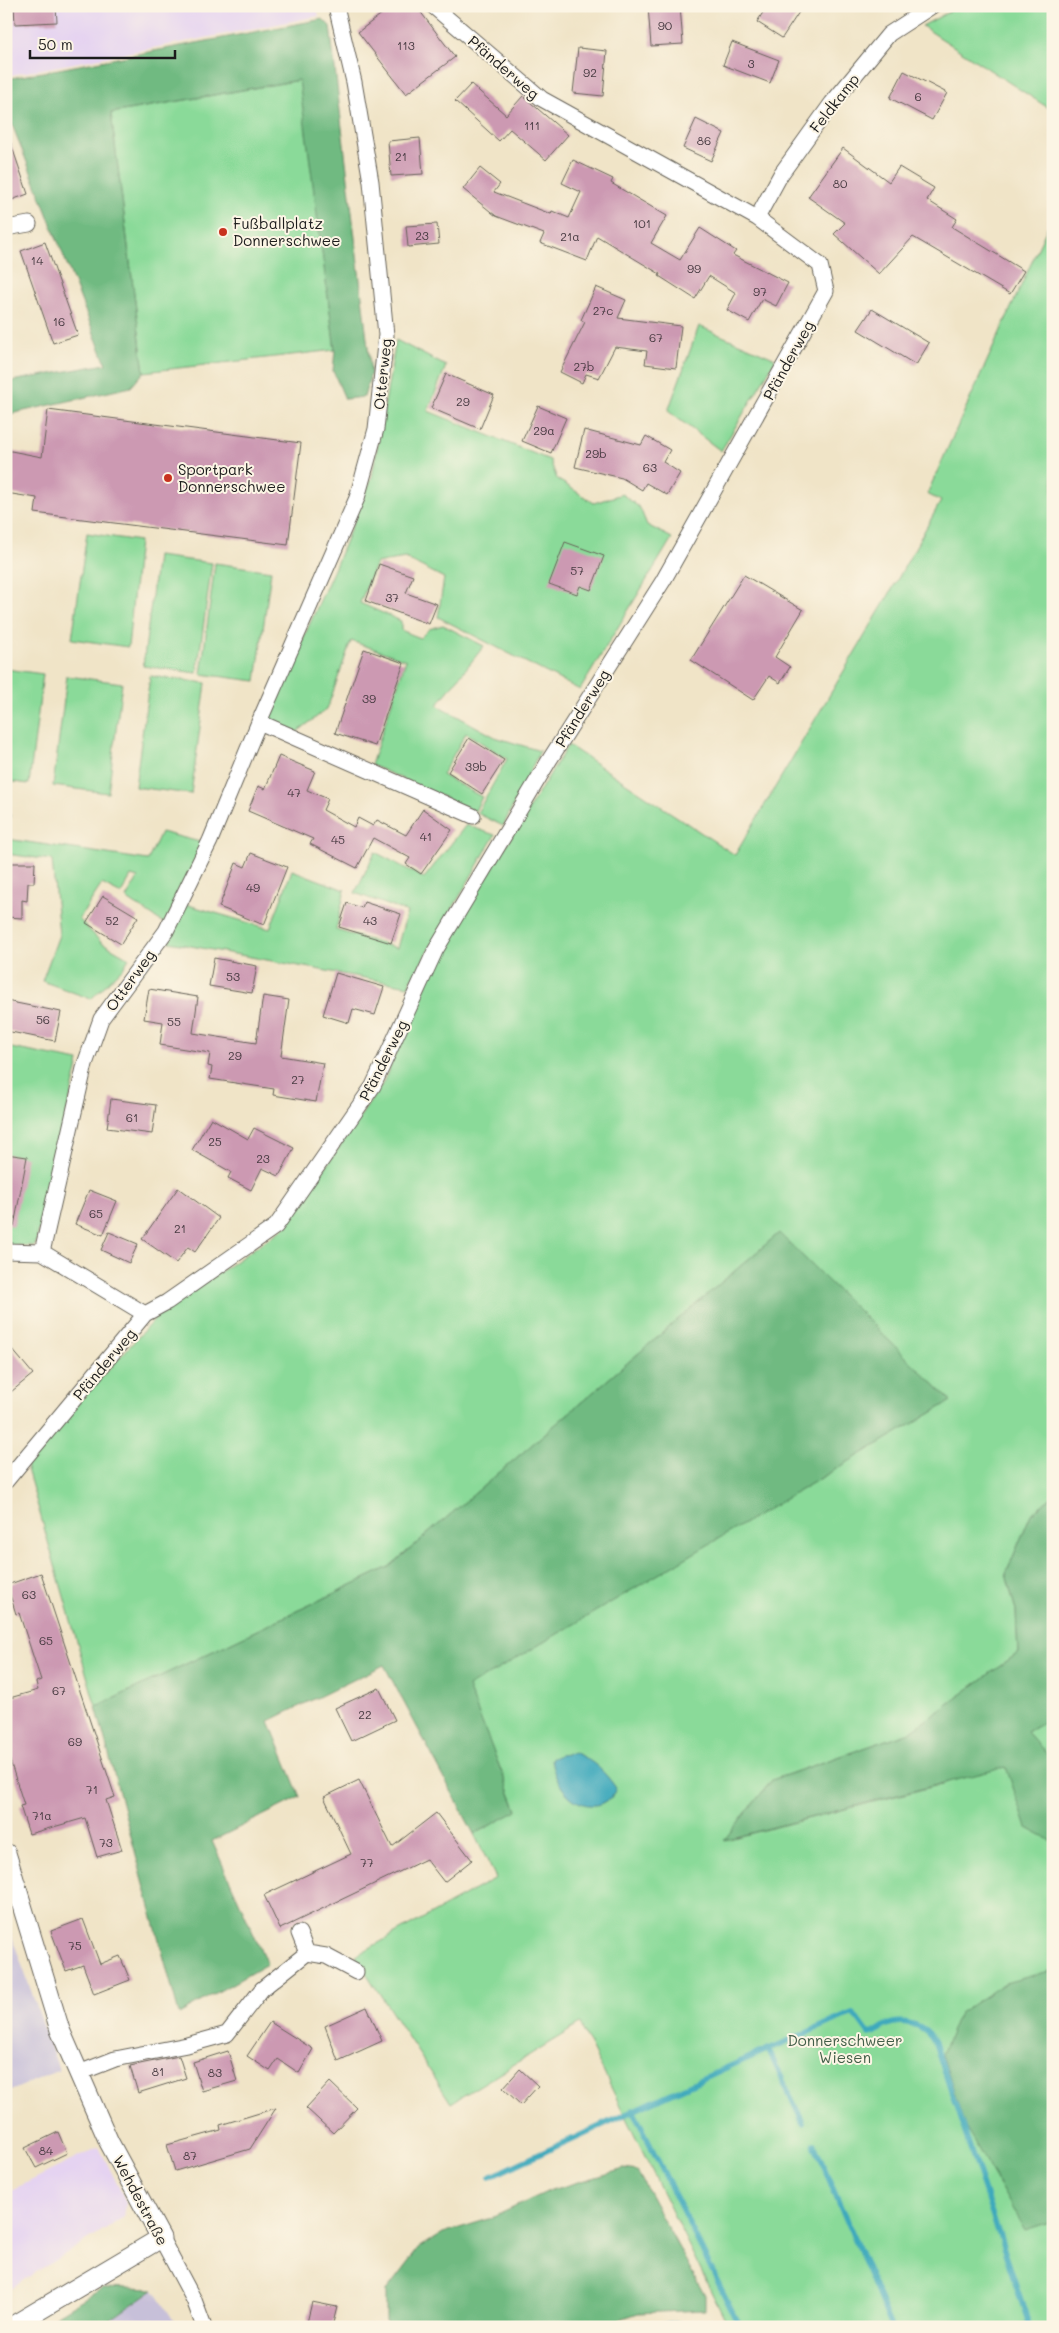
<svg xmlns="http://www.w3.org/2000/svg" width="1059" height="2333" font-family="Mali,sans-serif">
  <style>
    .built { fill: #e5d3f1 }
    .industrial { fill: #c7c0d9 }
    .green { fill: #8ada99; stroke: #537b5a }
    .forest { fill: #6fba81; stroke: #466b4e }
    .water { fill: #3da9bc; stroke: #2c626c }
    .lines { fill: none; stroke-linecap: round; stroke-linejoin: round }
    .stream { stroke: #3da9bc; stroke-width: 5.5 }
    .building { fill: #cc99b2 }
    .minor-casing { stroke: #666258; stroke-width: 17 }
    .tertiary-casing { stroke: #666258; stroke-width: 21 }
    .minor { stroke: #fff; stroke-width: 15 }
    .tertiary { stroke: #fff; stroke-width: 19 }
    .poi-dot { fill: #c8321e; stroke: #fcf5e5; stroke-width: 2 }
    .labels { text-anchor: middle; dominant-baseline: central; stroke-width: 4; stroke-linejoin: round; paint-order: stroke }
    .number-label { font-size: 12px; fill: #483b42 }
    .street-label { font-size: 15px; fill: #1c1c1c; stroke: #fcf5e5 }
    .poi-label { font-size: 15px; fill: #1c1c1c; stroke: #fcf5e5; text-anchor: start }
    .park-label { font-size: 15px; fill: #425e48; stroke: #fcf5e5 }
  </style>
  <rect width="100%" height="100%" fill="#fcf5e5"/>
  <filter id="ink" filterUnits="userSpaceOnUse"><feTurbulence type="fractalNoise" baseFrequency=".02" numOctaves="2"/><feDisplacementMap in="SourceGraphic" scale="10" xChannelSelector="R" yChannelSelector="G"/><feConvolveMatrix kernelMatrix="1 2 1 2 8 2 1 2 1" color-interpolation-filters="sRGB"/></filter>
  <filter id="wash" filterUnits="userSpaceOnUse"><feTurbulence type="fractalNoise" baseFrequency=".0096" numOctaves="4" result="noise"/><feDisplacementMap in="SourceGraphic" scale="20" xChannelSelector="R" yChannelSelector="G"/><feGaussianBlur stdDeviation="1.12" result="paint"/><feColorMatrix in="noise" values="0 0 0 0 0 0 0 0 0 0 0 0 0 0 0 0 0 1.4 0 .05"/><feComposite in="paint" operator="in"/></filter>
  <g filter="url(#wash)">
    <rect width="100%" height="100%" fill="#f0e4c7"/>
    <path class="built" d="M6,6h310l3,10 -313,60z
      M99,2147l27,55 -2,15 -118,74v-104l4,4z"/>
    <path class="industrial" d="M10,1931l49,139 -53,23v-160z
      M154,2289l23,37 10,-7 2,8h-89z"/>
    <path class="green" d="M960,6h93v105l-131,-85z
      M300,80l35,270 -191,22 -33,-259z
      M1053,215v1281l-22,18 -25,60 10,37 2,42 -108,79 -138,48 -47,60 218,-56 94,-40 -10,-12 26,-15v610h-327l1,-3 -147,-300 -129,79 -96,-147 141,-78 -22,-44 43,-24 -50,-123 484,-286 -173,-167 -389,333 -293,140 -71,-245 134,-148 125,-86 99,-145 58,-132 127,-206 167,110 155,-262 51,-92 -14,-7z
      M699,326l77,33 -55,92 -53,-40z
      M396,340l50,26 -18,45 122,49 7,19 37,24 28,-9 18,14 7,17 25,13 -92,152 -142,-73 6,-39 -39,-20 -29,5 -16,40 41,18v9l19,8 9,-9 14,-4 41,21 -47,59 58,32 45,14 -37,75 -26,-13 30,-54 -41,-26 -24,42 40,22 -7,14 -104,-46 35,-105 -55,-19 -24,68 -30,23 -30,-12 68,-153 37,-90z
      M87,533l52,8 -11,106 -56,-8z
      M157,556l55,7 -15,110 -54,-7z
      M215,563l56,8 -15,110 -55,-7z
      M6,669l37,5 -14,110 -23,-3z
      M67,676l55,7 -14,110 -55,-7z
      M150,676l56,7 -15,111 -56,-7z
      M6,814l4,1 -3,24 141,21 13,-28 43,11 -39,81 -39,-26 12,-20 -7,-2 -10,18 -19,-10 -23,35 22,23 28,16 -5,9 -33,32 -49,-18 17,-46 -7,-75 -46,-6z
      M466,825l29,10 -87,151 -239,-44 16,-38 85,25 22,-59 53,20 -9,40 61,18 10,-36 -52,-19 20,-41 49,26z
      M6,1047l73,14 -44,185 -29,-1z"/>
    <path class="forest" d="M323,19l7,7 41,347 -7,24 -19,2 -12,-28 2,-21 -36,-270 -188,33 33,259 -13,15 -125,28v-33l100,-18 -100,-255v-30z
      M779,1233l172,168 -483,286 49,124 -43,23 -90,-169 -115,56 31,76 -88,44 55,123 -88,50 -83,-307 293,-140z
      M1053,1496v221l-26,15 26,29v81l-26,-14 -21,-61 -282,73 48,-60 138,-48 108,-79 -2,-42 -10,-37 25,-60z
      M1053,1970v251l-28,9 -60,-104 -23,-72 17,-41 46,-30z
      M624,2169l13,2 68,125v14l-67,3 -41,14h-211v-36l33,-43 24,-15 46,-14 62,-29z
      M103,2287l51,2 -54,38h-63z"/>
    <path class="water" d="M575,1753c19,8 29,18 41,35l-5,11c-5,2 -10,5 -15,6 -26,3 -42,-24 -45,-46l9,-4z"/>
    <g class="lines">
      <path class="stream" d="M768,2049l35,74
        M633,2110l107,217
        M814,2144l78,183
        M490,2177l238,-110 117,-51 7,-3 6,6 11,15c6,-1 9,-4 14,-7 19,-10 44,-3 52,16l95,284
        M653,2327l22,-4 15,4"/>
    </g>
    <g id="blocks">
      <path class="building" d="M14,6h42l1,16 -42,2z
        M392,6h24l39,51 -49,37 -48,-62z
        M648,6h32l3,38 -32,2z
        M767,6h36l-21,32 -25,-16z
        M732,42l47,18 -9,23 -47,-18z
        M578,48l29,3 -4,45 -30,-3z
        M904,71l43,22 -15,27 -42,-22z
        M471,84l35,31 17,-19 45,39 -22,25 -36,-31 -11,12 -44,-40z
        M696,119l28,14 -13,28 -28,-13z
        M6,138h3l19,56 -22,8z
        M420,138l3,36 -32,2 -3,-35z
        M843,148l46,34 10,-15 35,21 -7,12 30,19 -5,8 72,44 -14,23 -97,-57 -34,37 -45,-40 11,-11 -37,-26z
        M573,160l40,19 -2,4 56,33 -16,27 29,17 20,-32 36,23 -3,4 55,28 -12,23 -14,-7 -13,23 -22,-12 9,-17 -27,-17 -14,23 -36,-23 1,-2 -63,-38 -10,25 -47,-18 4,-9 -48,-18 -33,-27 17,-21 20,16 -6,8 57,22 1,-3 17,7 12,-26 -19,-9z
        M437,224l2,20 -31,3 -2,-21z
        M45,242l33,93 -25,8 -32,-92z
        M596,287l30,13 -8,18 63,8 -5,42 -31,-4 2,-13 -32,-4 -16,31 -13,-4 -4,9 -22,-11 25,-50 -4,-2z
        M872,309l57,34 -13,22 -58,-35z
        M446,374l48,21 -14,34 -49,-21z
        M538,406l28,12 -15,35 -29,-12z
        M48,410l253,33 -13,102 -253,-32 2,-15 -31,-5v-43l36,7z
        M584,430l57,15 5,-9 24,14 -7,12 17,11 -13,22 -21,-12 -4,7 -20,-12 -47,-11z
        M565,542l39,14 -13,34 -11,-4 -3,8 -28,-10z
        M379,564l34,12 -7,17 31,11 -8,20 -63,-23z
        M744,575l59,35 -28,47 15,10 -10,16 -11,-7 -16,24 -62,-40z
        M364,649l40,14 -29,83 -40,-13z
        M469,738l35,22 -22,34 -34,-22z
        M279,756l36,15 -8,19 21,9 -5,11 31,17 4,-9 15,8 4,-6 29,15 17,-26 29,21 -31,44 -15,-10 4,-6 -37,-20 -16,30 -47,-24 3,-5 -65,-28 10,-25 7,3z
        M251,853l36,14 -23,58 -45,-18 17,-44 9,4z
        M7,863h28l-1,20h-6l-1,18 -5,-1v18l-16,-1z
        M103,896l35,21 -17,27 -35,-21z
        M364,902l37,12 -10,29 -52,-16 8,-24 15,5z
        M214,958l43,8 -5,27 -43,-7z
        M336,973l48,14 -9,28 -22,-6 -4,14 -26,-8z
        M149,989l49,8 -5,36 63,10 7,-47 26,4 -8,56 42,7 -7,39 -43,-7 1,-6 -64,-10 2,-12 -4,-1 2,-13 -50,-8 3,-23 -19,-3z
        M6,1001l55,11 -6,29 -49,-10z
        M111,1099l45,6 -4,29 -45,-6z
        M211,1118l37,21 6,-11 40,20 -15,28 -17,-8 -11,22 -23,-12 3,-6 -39,-22z
        M6,1154l21,3 -13,69 -8,-1z
        M178,1188l41,30 -24,34 -7,-5 -12,16 -34,-24z
        M89,1190l28,11 -14,34 -28,-11z
        M109,1232l29,12 -9,19 -28,-13z
        M6,1342l27,32 -27,22z
        M41,1573l74,224 -9,3 16,50 -25,7 -12,-39 -56,16 -9,-28 4,-1 -18,-57v-49l32,-9 -2,-8 5,-2 -22,-67 -3,1 -9,-29z
        M379,1688l16,32 -44,21 -16,-33z
        M359,1780l33,67 44,-34 36,47 -28,22 -18,-23 -146,70 -16,-34 87,-41 -27,-57z
        M83,1919l17,45 20,-8 10,24 -36,14 -11,-29 -17,6 -15,-40z
        M367,2007l15,34 -44,20 -13,-35z
        M270,2022l43,27 -14,24 -21,-14 -8,12 -23,-15z
        M228,2051l9,30 -35,10 -9,-29z
        M179,2056l7,22 -48,15 -8,-27z
        M520,2069l18,17 -17,19 -18,-17z
        M330,2082l27,26 -24,25 -27,-25z
        M276,2108l-26,41 -75,22 -8,-26 54,-15 -1,-5z
        M58,2132l9,21 -31,15 -11,-20z
        M312,2302l25,5 -5,20h-26z"/>
    </g>
  </g>
  <g filter="url(#ink)">
    <use href="#blocks" fill-opacity="0" stroke="#666258" stroke-width="1"/>
    <g class="lines">
      <defs>
        <path id="minor" d="M757,218l24,-44 51,-71 57,-69 43,-28
          M6,228l23,-4
          M259,722l214,94
          M6,1251l36,1 103,62
          M42,1252l43,-188 16,-45 65,-88 44,-90 49,-119 98,-224 19,-69 10,-94 -15,-153 -17,-100 -18,-76
          M6,1481l139,-167 22,-12 109,-76 97,-140 62,-135 115,-192 113,-178 163,-290 -6,-26 -63,-47 -215,-119 -109,-93
          M299,1933l8,20
          M79,2073l36,-14 72,-14 40,-11 35,-45 45,-36 19,3 30,16
          M161,2238l33,62 10,27"/>
        <path id="tertiary" d="M6,1853l54,177 49,112 52,96 -150,89"/>
      </defs>
      <use href="#minor" class="minor-casing"/>
      <use href="#tertiary" class="tertiary-casing"/>
      <use href="#minor" class="minor"/>
      <use href="#tertiary" class="tertiary"/>
    </g>
  </g>
  <g class="poi-dot">
    <circle cx="223" cy="232" r="5"/>
    <circle cx="168" cy="478" r="5"/>
  </g>
  <g class="labels">
    <g class="number-label">
      <text x="665" y="25">90</text>
      <text x="406" y="45">113</text>
      <text x="751" y="63">3</text>
      <text x="590" y="72">92</text>
      <text x="918" y="96">6</text>
      <text x="532" y="125">111</text>
      <text x="704" y="140">86</text>
      <text x="401" y="156">21</text>
      <text x="840" y="183">80</text>
      <text x="642" y="223">101</text>
      <text x="422" y="235">23</text>
      <text x="570" y="236">21a</text>
      <text x="37" y="260">14</text>
      <text x="694" y="268">99</text>
      <text x="760" y="291">97</text>
      <text x="603" y="310">27c</text>
      <text x="59" y="321">16</text>
      <text x="656" y="337">67</text>
      <text x="584" y="366">27b</text>
      <text x="463" y="401">29</text>
      <text x="544" y="430">29a</text>
      <text x="596" y="453">29b</text>
      <text x="650" y="467">63</text>
      <text x="577" y="570">57</text>
      <text x="392" y="597">37</text>
      <text x="369" y="698">39</text>
      <text x="476" y="766">39b</text>
      <text x="294" y="792">47</text>
      <text x="426" y="836">41</text>
      <text x="338" y="839">45</text>
      <text x="253" y="887">49</text>
      <text x="112" y="920">52</text>
      <text x="370" y="920">43</text>
      <text x="233" y="976">53</text>
      <text x="43" y="1019">56</text>
      <text x="174" y="1021">55</text>
      <text x="235" y="1055">29</text>
      <text x="298" y="1079">27</text>
      <text x="132" y="1117">61</text>
      <text x="215" y="1141">25</text>
      <text x="263" y="1158">23</text>
      <text x="96" y="1213">65</text>
      <text x="180" y="1228">21</text>
      <text x="29" y="1594">63</text>
      <text x="46" y="1640">65</text>
      <text x="59" y="1690">67</text>
      <text x="365" y="1714">22</text>
      <text x="75" y="1741">69</text>
      <text x="92" y="1789">71</text>
      <text x="42" y="1815">71a</text>
      <text x="106" y="1842">73</text>
      <text x="367" y="1862">77</text>
      <text x="75" y="1945">75</text>
      <text x="158" y="2071">81</text>
      <text x="215" y="2072">83</text>
      <text x="46" y="2150">84</text>
      <text x="190" y="2155">87</text>
    </g>
    <g class="street-label">
      <text transform="translate(504 67) rotate(41)">Pfänderweg</text>
      <text transform="translate(834 103) rotate(-52)">Feldkamp</text>
      <text transform="translate(788 360) rotate(-61)">Pfänderweg</text>
      <text transform="translate(382 374) rotate(-84)">Otterweg</text>
      <text transform="translate(582 708) rotate(-58)">Pfänderweg</text>
      <text transform="translate(130 980) rotate(-54)">Otterweg</text>
      <text transform="translate(383 1060) rotate(-63)">Pfänderweg</text>
      <text transform="translate(104 1364) rotate(-50)">Pfänderweg</text>
      <text transform="translate(141 2200) rotate(62)">Wehdestraße</text>
    </g>
    <g class="poi-label">
      <text x="233" y="223">Fußballplatz<tspan x="233" dy="17">Donnerschwee</tspan></text>
      <text x="178" y="469">Sportpark<tspan x="178" dy="17">Donnerschwee</tspan></text>
    </g>
    <g class="park-label">
      <text x="845" y="2040">Donnerschweer<tspan x="845" dy="17">Wiesen</tspan></text>
    </g>
  </g>
  <rect width="1059" height="2333" fill="none" stroke="#fcf5e5" stroke-width="25"/>
  <path d="M30 50v8h145v-8" fill="none" stroke="#1c1c1c" stroke-width="2.5"/>
  <text x="38" y="50" font-size="15" fill="#1c1c1c" stroke="#fcf5e5" stroke-width="4" paint-order="stroke">50 m</text>
</svg>
